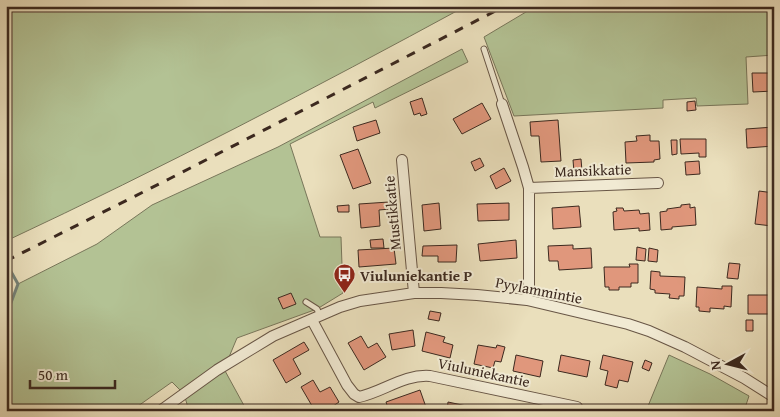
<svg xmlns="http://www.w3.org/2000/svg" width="780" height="417" font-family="'Gentium Book Plus',serif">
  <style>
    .green { fill: #b3c294; stroke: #78765a }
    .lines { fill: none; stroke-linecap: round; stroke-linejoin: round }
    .stream { stroke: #738178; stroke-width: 3 }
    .building { fill: #e0977c; stroke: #3c291f }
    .lane-casing { stroke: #685646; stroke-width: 7 }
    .street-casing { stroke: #685646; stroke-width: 12 }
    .lane { stroke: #f1ead3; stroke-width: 5 }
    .street { stroke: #f1ead3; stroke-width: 10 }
    .rail { stroke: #3c291f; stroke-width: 3; stroke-dasharray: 9 9; stroke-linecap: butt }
    .labels { text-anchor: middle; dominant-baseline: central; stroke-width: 4; stroke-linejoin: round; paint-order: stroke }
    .street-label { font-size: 15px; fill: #3c291f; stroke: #f1ead3 }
    .poi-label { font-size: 15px; font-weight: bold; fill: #3c291f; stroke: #f1ead3; text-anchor: start }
  </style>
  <rect width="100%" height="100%" fill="#eadfbc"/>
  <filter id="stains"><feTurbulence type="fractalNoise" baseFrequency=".004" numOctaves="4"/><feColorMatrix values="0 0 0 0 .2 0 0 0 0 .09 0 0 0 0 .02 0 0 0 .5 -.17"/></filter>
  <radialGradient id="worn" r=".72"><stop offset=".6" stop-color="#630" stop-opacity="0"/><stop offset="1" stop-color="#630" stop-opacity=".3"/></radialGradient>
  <path class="green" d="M6,6h460c-151,82 -304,162 -460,235z
    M536,6h238v49l-28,2 2,47 -51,2 -1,-8 -33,2v8l-149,8 -30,-79z
    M462,49l6,13 -93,46 -2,-6 -83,42 30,93h21l2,56 -26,16 -80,29 -13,31 23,42h-58l-5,-17 -12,-12 -41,29h-125v-95l12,-32 79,-40 55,-39 126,-58z
    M669,355l41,19 39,22 -5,15h-98z"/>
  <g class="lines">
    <path class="stream" d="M6,316l12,-32 -9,-16"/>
  </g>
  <path class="building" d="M752,73h22v18l-21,1z
    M422,98l5,16 -6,2 -1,-3 -6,2 -4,-13z
    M695,101l1,9 -9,1v-9z
    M482,103l9,16 -29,15 -9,-15z
    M376,120l4,13 -23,8 -4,-14z
    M558,120l3,41 -20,1 -2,-26h-8l-1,-14z
    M774,127v19l-27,2 -1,-19z
    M650,135v6h9l1,18 -6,1v2l-28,1 -1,-21 12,-1 -1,-5z
    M680,139h26v18h-7v-4l-18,1z
    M671,140h6v14l-5,1z
    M358,149l13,34 -18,6 -13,-34z
    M480,158l4,8 -9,5 -4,-9z
    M581,159l1,12 -8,1 -1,-12z
    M699,161l1,13 -14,1 -1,-13z
    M504,168l7,13 -15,8 -6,-13z
    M759,191l15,2v20l-2,13 -17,-2z
    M389,202l1,7 -11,1 1,16 -19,2 -2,-24z
    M439,203l2,26 -17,2 -2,-26z
    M509,203v17l-31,1 -1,-17z
    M690,204v4l5,-1 1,18 -24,2v2l-11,1 -1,-18 7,-1v-2l14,-2v-2z
    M349,205v7h-11l-1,-6z
    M579,206l2,21 -28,2 -1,-21z
    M616,208h7l1,3 15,-1 1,4 9,-1 1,17 -11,1v-3l-25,2 -1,-18 4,-1z
    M383,239l1,9h-13l-1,-8z
    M516,240l1,18 -37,3 -2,-17z
    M457,245l-1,17h-18v-6h-16l1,-10z
    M573,245v4l18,-1 1,20 -33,2 -1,-9h-9l-1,-15z
    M637,247l9,2 -1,12 -9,-1z
    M394,248l2,16 -37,3 -1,-17z
    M649,248l9,2 -1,12 -9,-1z
    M729,263l11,1 -2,15 -11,-1z
    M629,264h9v19h-7v4h-12v3h-10v-3h-4l-1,-20h26z
    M651,271l9,1v4l25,1 -1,19h-5v3l-10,-1 1,-4 -15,-1v-3l-5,-1z
    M722,286h10l-1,21 -7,-1v3l-14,-1v4l-11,-1v-4h-3l1,-20 25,2z
    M291,293l5,11 -13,5 -5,-11z
    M748,295h25l1,19h-26z
    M430,311l11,2 -2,8 -11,-2z
    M746,320h7v11h-7z
    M413,330l2,16 -23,4 -3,-16z
    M426,332l19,5 -2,5 10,3 -3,13 -28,-7z
    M361,336l7,12 9,-5 9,14 -22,13 -16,-27z
    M304,342l5,8 -16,9 8,15 -15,9 -13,-23z
    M478,345l18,3 1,-3 8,2 -4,15 -6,-1 -2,7 -19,-4z
    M516,355l27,6 -3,16 -27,-6z
    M561,355l29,6 -3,16 -29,-6z
    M603,355l30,7 -5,20 -9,-2 -2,8 -12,-3 3,-14 -8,-2z
    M645,360l7,3 -3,8 -7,-3z
    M313,380l7,12 10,-5 9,15 -13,9h-11l-14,-24z
    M420,390l7,20 -38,1 -3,-9z
    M448,402l28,6 -1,3h-28z"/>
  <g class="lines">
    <defs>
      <path id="lane" d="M484,49l18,55
        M306,302l11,7 3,7"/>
      <path id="street" d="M502,104l21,63 6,21v100l-2,12
        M402,160l12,133
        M529,188l129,-5
        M312,320l35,65 7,9 5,3c24,-5 45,-23 71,-21l147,31
        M160,411l57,-41 56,-34 67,-29 20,-6 54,-8h27l36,2 50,5 101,24 21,7 36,16 59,31 30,19"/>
    </defs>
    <use href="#lane" class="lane-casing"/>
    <use href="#street" class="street-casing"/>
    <use href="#lane" class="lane"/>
    <use href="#street" class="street"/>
    <path class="rail" d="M6,261l163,-82 336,-173"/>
  </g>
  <defs>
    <symbol id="bus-pin" viewBox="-11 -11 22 30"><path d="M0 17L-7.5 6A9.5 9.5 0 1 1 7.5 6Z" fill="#8f2418" stroke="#f1ead3"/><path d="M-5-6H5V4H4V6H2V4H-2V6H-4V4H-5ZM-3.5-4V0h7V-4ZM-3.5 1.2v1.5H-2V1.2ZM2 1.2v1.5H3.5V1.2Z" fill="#fff"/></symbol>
  </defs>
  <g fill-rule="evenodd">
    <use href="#bus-pin" x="332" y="262" width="25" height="34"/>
  </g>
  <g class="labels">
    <g class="street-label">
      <text transform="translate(593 170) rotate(-2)">Mansikkatie</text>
      <text transform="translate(392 213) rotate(-95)">Mustikkatie</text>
      <text transform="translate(539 290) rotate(11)">Pyylammintie</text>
      <text transform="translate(484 372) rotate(12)">Viuluniekantie</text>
    </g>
    <g class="poi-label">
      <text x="360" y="275">Viuluniekantie P</text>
    </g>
  </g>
  <rect width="780" height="417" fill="none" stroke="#eadfbc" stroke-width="25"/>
  <rect x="8" y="8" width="765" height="402" fill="none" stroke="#3c291f" stroke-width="2.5"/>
  <rect x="12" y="12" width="755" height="392" fill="none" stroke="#3c291f"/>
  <g transform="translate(728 364) rotate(263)" stroke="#f1ead3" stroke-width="4" paint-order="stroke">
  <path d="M0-4L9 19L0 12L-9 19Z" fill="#3c291f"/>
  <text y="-8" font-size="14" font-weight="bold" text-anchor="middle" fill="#3c291f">N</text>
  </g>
  <path d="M30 380v8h85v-8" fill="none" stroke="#3c291f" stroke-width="2.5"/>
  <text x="38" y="380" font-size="15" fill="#3c291f" stroke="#f1ead3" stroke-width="4" paint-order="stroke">50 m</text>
  <rect width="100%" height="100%" filter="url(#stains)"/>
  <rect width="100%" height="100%" fill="url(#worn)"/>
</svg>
